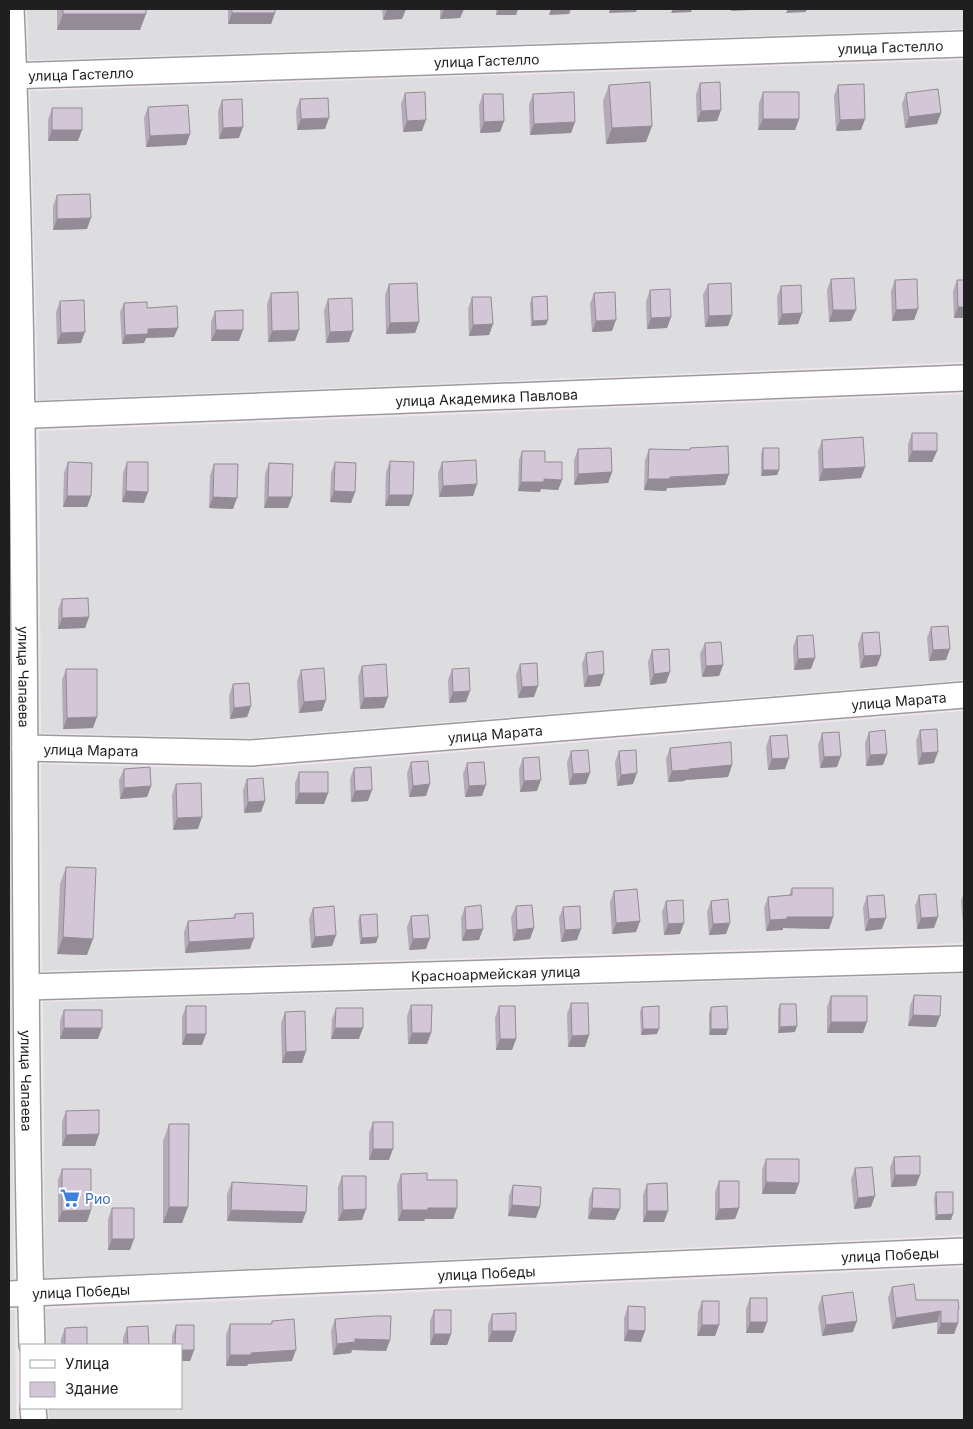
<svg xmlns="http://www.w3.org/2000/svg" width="973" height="1429" font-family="Inter,sans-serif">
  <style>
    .residential { fill: #dddcde }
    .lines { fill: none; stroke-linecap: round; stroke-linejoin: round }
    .minor-casing { stroke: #9c9c9c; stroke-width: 28 }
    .minor { stroke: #fff; stroke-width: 25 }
    .wall { fill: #b5aab9 }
    .shaded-wall { fill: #938b96 }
    .building { fill: #d2c6d7; stroke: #938b96 }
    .labels { text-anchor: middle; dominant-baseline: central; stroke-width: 4; stroke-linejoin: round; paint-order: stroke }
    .street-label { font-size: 14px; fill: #1f1f1f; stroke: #fff }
    .shop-label { font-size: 14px; fill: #366cbe; stroke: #fff; text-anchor: start }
  </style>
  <rect width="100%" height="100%" fill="#f0e6f0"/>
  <path class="residential" d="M27,9h937v20l-935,31z
    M964,60v302l-926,38 -8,-309z
    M964,394v286l-713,58 -210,-5 -2,-302z
    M9,598l5,681h-5z
    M964,711v232l-922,28 -1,-207 212,5z
    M964,974v261l-919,43 -2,-276z
    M964,1267v153h-915v-12h132v-63h-134l-1,-36z
    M9,1310h6l1,110h-7z"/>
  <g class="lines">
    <defs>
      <g id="minor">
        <path id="s1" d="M11,9c4,85 6,170 8,255 9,360 3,721 13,1081"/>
        <path id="s2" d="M9,76l955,-32"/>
        <path id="s3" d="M9,416l955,-38"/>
        <path id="s4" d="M25,748l226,5 713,-58"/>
        <path id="s5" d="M27,987l937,-28"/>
        <path id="s6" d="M9,1294l955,-43"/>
        <path d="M33,1408l1,12"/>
      </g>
    </defs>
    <use href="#minor" class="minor-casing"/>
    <use href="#minor" class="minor"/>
  </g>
  <path class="wall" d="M57,9h89l-6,21h-83z
    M228,9h47v4l-4,11h-43z
    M382,9h24l-4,10 -19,1z
    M440,9h24l-4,9 -20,1z
    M496,9h22l-2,6h-20z
    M700,83l21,27 -4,11 -20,1 -1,-28z
    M609,85l37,57 -40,2 -3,-43z
    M838,85l27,34 -4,11 -25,1 -2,-35z
    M763,92l36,27 -4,11h-37l1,-27z
    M405,93l17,38 -19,1 -2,-28z
    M906,93l31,31 -32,4 -3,-24z
    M483,94l21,27 -4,11 -20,1 -1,-28z
    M533,94l42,28 -4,11 -41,2 -1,-30z
    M300,99l25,30 -28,1 -1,-20z
    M222,100l17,38 -20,1 -1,-28z
    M148,107l42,27 -4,11 -40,2 -2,-29z
    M52,108l26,33h-30v-21z
    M57,195l30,34 -34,1v-24z
    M831,279l20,42 -22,1 -2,-32z
    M895,280l23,29 -4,11 -22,1 -1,-30z
    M957,280l7,38h-10l-1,-27z
    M389,284l30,38 -4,11 -29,1 -1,-39z
    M708,284l24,31 -4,11 -23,1 -2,-32z
    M781,286l21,27 -4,11 -20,1 -1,-28z
    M650,290l21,27 -4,11 -20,1 -1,-27z
    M271,293l24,48 -27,1 -1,-38z
    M594,293l18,38 -20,1 -2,-28z
    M472,297l21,27 -4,11 -20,1 -1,-27z
    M532,297l14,28 -15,1 -1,-23z
    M328,299l21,43 -23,1 -2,-33z
    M60,301l21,42 -24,1 -1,-32z
    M124,303l23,5 27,29 -28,1 -2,5 -22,1 -2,-32z
    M215,311l24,30h-28v-19z
    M912,433l25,18 -5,11h-24v-18z
    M822,440l43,27 -4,11 -42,3 -1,-30z
    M690,448l39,26 -4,11 -58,3 -1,3 -22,-1 1,-30 4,-11 40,1z
    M763,448l16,22 -2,5 -16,1v-22z
    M578,449l34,23 -4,11 -34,2v-25z
    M522,451l23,11 17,18 -4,10 -17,-1 -1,3 -22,-1 1,-31z
    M390,461l23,34 -4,11h-24l1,-34z
    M68,462l23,34 -4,11h-24l1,-34z
    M127,462l17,41 -22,-1 1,-29z
    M335,462l20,30 -4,11 -21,-1 1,-29z
    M442,462l35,22 -4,12 -34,1 -1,-24z
    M269,463l23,34 -4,11h-24l1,-34z
    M214,464l19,45 -24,-1 1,-33z
    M62,599l27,18 -4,11 -27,1v-19z
    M931,627l15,33 -17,1 -2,-23z
    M862,633l15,33 -17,2 -2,-24z
    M797,636l14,33 -17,1 -1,-23z
    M705,643l18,22 -4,11 -17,1 -2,-23z
    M652,650l14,33 -16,2 -2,-23z
    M586,653l14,33 -16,1 -2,-23z
    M520,664l14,33 -16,1 -2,-23z
    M362,666l26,31 -4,11 -24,1 -2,-32z
    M66,669l27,59 -30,1 -1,-49z
    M452,669l14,33 -17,1 -1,-23z
    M301,670l25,30 -4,11 -23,2 -2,-32z
    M233,684l18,22 -4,11 -17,2 -1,-23z
    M920,730l14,33 -16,2 -2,-24z
    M869,732l14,33 -17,1 -1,-23z
    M822,733l15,34 -17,1 -2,-23z
    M770,736l15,33 -17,1 -2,-23z
    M670,748l62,17 -4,12 -43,3v1l-17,1 -2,-23z
    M571,751l15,33 -17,1 -2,-23z
    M619,751l14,33 -16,2 -2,-24z
    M523,758l14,33 -17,1 -1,-23z
    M411,762l15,34 -17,1 -2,-24z
    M467,763l15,33 -17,1 -2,-23z
    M354,768l14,33 -17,1 -1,-23z
    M124,769l27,17 -4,11 -27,2 -1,-19z
    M299,772l29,21 -4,11h-29v-21z
    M247,779l18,22 -4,11 -17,1 -1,-23z
    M176,784l22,45 -25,1 -1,-35z
    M66,867l21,88 -30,-1 3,-70z
    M792,888l41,29 -4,12 -46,-1v2l-17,1 -2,-23 4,-11 21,-2z
    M614,891l26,30 -4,11 -24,2 -2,-32z
    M964,892v32h-1l-2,-23z
    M919,895l15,33 -17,1 -2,-23z
    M867,896l15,33 -17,2 -2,-24z
    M666,901l14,33 -16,1 -2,-23z
    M711,901l15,33 -17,1 -2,-23z
    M516,906l14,33 -17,2 -2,-24z
    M465,907l14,33 -17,1 -1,-23z
    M563,907l14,33 -16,2 -2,-24z
    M313,908l23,27 -4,11 -21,2 -2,-29z
    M235,914l15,35 -65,4 -1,-21 4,-11 45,-3z
    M360,915l18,22 -2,6 -16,1 -2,-23z
    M411,916l15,33 -17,1 -2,-23z
    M914,995l22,32 -28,-1 2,-20z
    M831,996l32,37h-36v-26z
    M571,1003l18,32 -4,12h-17l-1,-33z
    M780,1004l15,28 -17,1v-23z
    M411,1005l20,28 -4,11h-19l-1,-28z
    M186,1006l16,39h-20v-28z
    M499,1006l17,33 -4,11h-16l-1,-32z
    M642,1007l15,27 -16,1 -1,-23z
    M711,1007l17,22 -2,6h-17v-22z
    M336,1008l23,31h-28l1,-20z
    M64,1010l34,29h-38v-18z
    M285,1012l21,39 -4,12h-20l-1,-40z
    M66,1111l33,23 -4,12h-33v-24z
    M373,1122l16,38h-20v-27z
    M169,1124l19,83 -6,16h-19v-82z
    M894,1157l22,29 -25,1 -1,-19z
    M766,1159l33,24 -4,11h-33v-24z
    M855,1168l16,39 -17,2 -3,-30z
    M62,1169l29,41 -4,12h-29v-42z
    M401,1174l26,6 30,28 -4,11h-28l-1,2h-26l-1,-36z
    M342,1176l20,44 -24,1v-34z
    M719,1181l20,27 -4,11 -20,1v-28z
    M232,1182l70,41 -75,-2v-27z
    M647,1184l17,38h-21v-27z
    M513,1185l23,33 -28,-2 1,-20z
    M593,1188l22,32 -27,-1 1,-20z
    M936,1192l17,22 -2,6h-16l-1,-22z
    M112,1208l18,42h-22v-31z
    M892,1287l24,13 42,12v11l-4,11h-17v-12l-45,7 -4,-31z
    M822,1296l31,36 -31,4 -4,-29z
    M750,1298l17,24 -4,11h-17v-24z
    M702,1301l17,24 -4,11h-18l1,-24z
    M628,1306l17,25 -4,11 -17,-1v-23z
    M434,1310l17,24 -4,11h-17v-24z
    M492,1314l24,17 -4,11h-24v-17z
    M335,1319l55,21 -4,11 -34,-1 -1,3 -18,2 -2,-24z
    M272,1321l20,40 -44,3 -1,2h-21v-31l4,-11h41z
    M176,1325l18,25 -4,11 -9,-16h-9v-9z
    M127,1327l22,18h-26v-7z
    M65,1328l22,17h-26v-6z"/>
  <path class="shaded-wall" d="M387,9h19l-4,10 -19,1z
    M444,9h20l-4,9 -20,1z
    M499,9h19l-2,6h-20z
    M551,9h20l-2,5 -20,1z
    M610,9h27l-1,3 -27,1z
    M673,9h19l-1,3 -20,1z
    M732,9h20l-1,1 -20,1z
    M788,9h19l-1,3 -20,1z
    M232,13h43l-4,11h-43z
    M63,14h83l-6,16h-83z
    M721,110l-4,11 -20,1 4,-11z
    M941,113l-4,11 -32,4 4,-11z
    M329,118l-4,11 -28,1 4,-11z
    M763,119h36l-4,11h-37z
    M865,119l-4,11 -25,1 4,-11z
    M426,120l-4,11 -19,1 4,-11z
    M504,121l-4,11 -20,1 4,-11z
    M575,122l-4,11 -41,2 4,-11z
    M652,126l-6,16 -40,2 6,-16z
    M243,127l-4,11 -20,1 4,-11z
    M52,130h30l-4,11h-30z
    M190,134l-4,11 -40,2 4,-11z
    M91,218l-4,11 -34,1 4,-11z
    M958,307h6v11h-10z
    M918,309l-4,11 -22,1 4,-11z
    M833,310h23l-5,11 -22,1z
    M802,313l-4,11 -20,1 4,-11z
    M732,315l-4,11 -23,1 4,-11z
    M671,317l-4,11 -20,1 4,-11z
    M548,320l-2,5 -15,1 2,-5z
    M616,320l-4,11 -20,1 4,-11z
    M419,322l-4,11 -29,1 4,-11z
    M493,324l-4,11 -20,1 4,-11z
    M178,328l-4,9 -28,1 -2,5 -22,1 3,-9 23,-6z
    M216,330h27l-4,11h-28z
    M299,330l-4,11 -27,1 4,-11z
    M353,331l-4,11 -23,1 4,-11z
    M85,332l-4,11 -24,1 4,-11z
    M912,451h25l-5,11h-24z
    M865,467l-4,11 -42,3 4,-12z
    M763,470h16l-2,5 -16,1z
    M612,472l-4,11 -34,2 4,-11z
    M729,474l-4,11 -58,3 -1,3 -22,-1 4,-11z
    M544,479l18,1 -4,10 -17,-1 -1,3 -22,-1 3,-9z
    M477,484l-4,12 -34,1 4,-11z
    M126,491l22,1 -4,11 -22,-1z
    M334,491l21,1 -4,11 -21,-1z
    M389,495h24l-4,11h-24z
    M67,496h24l-4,11h-24z
    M213,497l24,1 -4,11 -24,-1z
    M268,497h24l-4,11h-24z
    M89,617l-4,11 -27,1 4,-11z
    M950,649l-4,11 -17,1 4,-11z
    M881,655l-4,11 -17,2 4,-12z
    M815,658l-4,11 -17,1 4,-11z
    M723,665l-4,11 -17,1 4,-11z
    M670,672l-4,11 -16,2 4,-11z
    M604,674l-4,12 -16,1 4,-11z
    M538,686l-4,11 -16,1 4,-11z
    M470,691l-4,11 -17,1 4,-11z
    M388,697l-4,11 -24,1 4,-11z
    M326,700l-4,11 -23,2 5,-11z
    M251,706l-4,11 -17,2 4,-11z
    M97,717l-4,11 -30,1 4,-11z
    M938,752l-4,11 -16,2 4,-12z
    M887,754l-4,11 -17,1 4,-11z
    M841,756l-4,11 -17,1 4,-11z
    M789,758l-4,11 -17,1 4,-11z
    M732,765l-4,12 -43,3v1l-17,1 4,-11 17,-2z
    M590,773l-4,11 -17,1 4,-11z
    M637,773l-4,11 -16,2 4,-11z
    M541,780l-4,11 -17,1 4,-11z
    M430,784l-4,12 -17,1 4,-11z
    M486,785l-4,11 -17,1 4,-11z
    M151,786l-4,11 -27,2 4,-11z
    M372,790l-4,11 -17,1 4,-11z
    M299,793h29l-4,11h-29z
    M265,801l-4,11 -17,1 4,-11z
    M202,817l-4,12 -25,1 4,-12z
    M787,917h46l-4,12 -46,-1v2l-17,1 4,-11z
    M938,917l-4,11 -17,1 4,-11z
    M886,918l-4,11 -17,2 4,-12z
    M640,921l-4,11 -24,2 4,-11z
    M684,923l-4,11 -16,1 4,-11z
    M730,923l-4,11 -17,1 4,-11z
    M534,928l-4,11 -17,2 4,-11z
    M483,929l-4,11 -17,1 4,-11z
    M581,929l-4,11 -16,2 4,-12z
    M336,935l-4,11 -21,2 4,-11z
    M63,937l30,2 -6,16 -30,-1z
    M378,937l-2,6 -16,1 2,-6z
    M254,938l-4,11 -65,4 4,-11z
    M430,938l-4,11 -17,1 4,-11z
    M913,1015l27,1 -4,11 -28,-1z
    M831,1022h36l-4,11h-36z
    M797,1026l-2,6 -17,1 2,-6z
    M64,1028h38l-4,11h-38z
    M335,1028h28l-4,11h-28z
    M643,1029h16l-2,5 -16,1z
    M711,1029h17l-2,6h-17z
    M412,1033h19l-4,11h-19z
    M186,1034h20l-4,11h-20z
    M589,1035l-4,12h-17l4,-11z
    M500,1039h16l-4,11h-16z
    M306,1051l-4,12h-20l4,-11z
    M99,1134l-4,12h-33l4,-11z
    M373,1149h20l-4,11h-20z
    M895,1175h25l-4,11 -25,1z
    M766,1182l33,1 -4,11h-33z
    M875,1196l-4,11 -17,2 4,-11z
    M512,1205l28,2 -4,11 -28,-2z
    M169,1207h19l-6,16h-19z
    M428,1208h29l-4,11h-28l-1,2h-26l4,-11z
    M592,1208l28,1 -5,11 -27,-1z
    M739,1208l-4,11 -20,1 4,-11z
    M366,1209l-4,11 -24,1 5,-11z
    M91,1210l-4,12h-29l4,-11z
    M231,1210l75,2 -4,11 -75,-2z
    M647,1211h21l-4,11h-21z
    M953,1214l-2,6h-16l2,-5z
    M112,1239h22l-4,11h-22z
    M941,1311l-4,11 -45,7 4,-11z
    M857,1321l-4,11 -31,4 4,-11z
    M750,1322h17l-4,11h-17z
    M941,1323h17l-4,11h-17z
    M702,1325h17l-4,11h-18z
    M628,1330l17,1 -4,11 -17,-1z
    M492,1331h24l-4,11h-24z
    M434,1334h17l-4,11h-17z
    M355,1339l35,1 -4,11 -34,-1 -1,3 -18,2 4,-11z
    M181,1350h13l-4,11h-9z
    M296,1350l-4,11 -44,3 -1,2h-21l4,-11z"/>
  <path class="building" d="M63,9h83v5h-83z
    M232,9h43v4h-43z
    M650,82l2,44 -40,2 -3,-43z
    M720,82l1,28 -20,1 -1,-28z
    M864,84l1,35 -25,1 -2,-35z
    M938,89l3,24 -32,4 -3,-24z
    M425,92l1,28 -19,1 -2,-28z
    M574,92l1,30 -41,2 -1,-30z
    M763,92h36v27h-36z
    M483,94h20l1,27 -20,1z
    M328,98l1,20 -28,1 -1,-20z
    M242,99l1,28 -20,1 -1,-28z
    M188,105l2,29 -40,2 -2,-29z
    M52,108h30v22h-30z
    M90,194l1,24 -34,1v-24z
    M854,278l2,32h-23l-2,-31z
    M917,279l1,30 -22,1 -1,-30z
    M957,280h7v27h-6z
    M417,283l2,39 -29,1 -1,-39z
    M731,283l1,32 -23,1 -1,-32z
    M801,285l1,28 -20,1 -1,-28z
    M670,289l1,28 -20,1 -1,-28z
    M298,292l1,38 -27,1 -1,-38z
    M615,292l1,28 -20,1 -2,-28z
    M547,296l1,24 -15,1 -1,-24z
    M472,297h19l2,27 -20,1z
    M352,298l1,33 -23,1 -2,-33z
    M84,300l1,32 -24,1 -1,-32z
    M147,302v6l30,-2 1,22 -30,1v5l-23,1 -1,-32z
    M243,310v20h-27l-1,-19z
    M912,433h25v18h-25z
    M863,437l2,30 -42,2 -1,-29z
    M728,446l1,28 -59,3v2h-22l1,-30 41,1v-2z
    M611,448l1,24 -34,2v-25z
    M763,448h16v22h-16z
    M522,451h23v11h17v18l-18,-1v3h-23z
    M476,460l1,24 -34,2 -1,-24z
    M390,461l24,1 -1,33h-24z
    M68,462l24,1 -1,33h-24z
    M127,462h21v30l-22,-1z
    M335,462l21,1 -1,29 -21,-1z
    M269,463l24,1 -1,33h-24z
    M214,464h24l-1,34 -24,-1z
    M88,598l1,19 -27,1v-19z
    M948,626l2,23 -17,1 -2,-23z
    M879,632l2,23 -17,1 -2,-23z
    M813,635l2,23 -17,1 -1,-23z
    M721,642l2,23 -17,1 -1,-23z
    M669,649l1,23 -16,2 -2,-24z
    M603,651l1,23 -16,2 -2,-23z
    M537,663l1,23 -16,1 -2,-23z
    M386,664l2,33 -24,1 -2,-32z
    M324,668l2,32 -22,2 -3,-32z
    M469,668l1,23 -17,1 -1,-23z
    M66,669h31v48l-30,1z
    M249,683l2,23 -17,2 -1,-24z
    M937,729l1,23 -16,1 -2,-23z
    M885,730l2,24 -17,1 -1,-23z
    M839,732l2,24 -17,1 -2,-24z
    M787,735l2,23 -17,1 -2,-23z
    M731,742l1,23 -43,4v1l-17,1 -2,-23z
    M588,750l2,23 -17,1 -2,-23z
    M636,750l1,23 -16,2 -2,-24z
    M539,757l2,23 -17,1 -1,-23z
    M428,761l2,23 -17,2 -2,-24z
    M484,762l2,23 -17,1 -2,-23z
    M150,767l1,19 -27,2v-19z
    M371,767l1,23 -17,1 -1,-23z
    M299,772h29v21h-29z
    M263,778l2,23 -17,1 -1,-23z
    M201,783l1,34 -25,1 -1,-34z
    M66,867l30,1 -3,71 -30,-2z
    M792,888h41v29h-46v2l-17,1 -2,-23 24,-2z
    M637,889l3,32 -24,2 -2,-32z
    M936,894l2,23 -17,1 -2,-23z
    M884,895l2,23 -17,1 -2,-23z
    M728,899l2,24 -17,1 -2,-23z
    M683,900l1,23 -16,1 -2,-23z
    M481,905l2,24 -17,1 -1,-23z
    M532,905l2,23 -17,2 -1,-24z
    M334,906l2,29 -21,2 -2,-29z
    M580,906l1,23 -16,1 -2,-23z
    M253,913l1,25 -65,4 -1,-21 47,-3v-4z
    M377,914l1,23 -16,1 -2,-23z
    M428,915l2,23 -17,1 -2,-23z
    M914,995l27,1 -1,20 -27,-1z
    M831,996h36v26h-36z
    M571,1003h17l1,32 -17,1z
    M780,1004h16l1,22 -17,1z
    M411,1005h21l-1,28h-19z
    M186,1006h20v28h-20z
    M499,1006h16l1,33h-16z
    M659,1006v23h-16l-1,-22z
    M727,1006l1,23h-17v-22z
    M336,1008h27v20h-28z
    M64,1010h38v18h-38z
    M305,1011l1,40 -20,1 -1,-40z
    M99,1110v24l-33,1v-24z
    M373,1122h20v27h-20z
    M169,1124h20l-1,83h-19z
    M920,1156v19h-25l-1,-18z
    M766,1159h33v24l-33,-1z
    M872,1167l3,29 -17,2 -3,-30z
    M62,1169h29v41l-29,1z
    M427,1173v7h30v28h-29v2h-26l-1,-36z
    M342,1176h24v33l-23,1z
    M719,1181h20v27l-20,1z
    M232,1182l75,4 -1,26 -75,-2z
    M667,1183l1,28h-21v-27z
    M513,1185l28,2 -1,20 -28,-2z
    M593,1188l27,1v20l-28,-1z
    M936,1192h17v22l-16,1z
    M112,1208h22v31h-22z
    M914,1284l2,16h42l1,9h-1v14h-17v-12l-45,7 -4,-31z
    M853,1292l4,29 -31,4 -4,-29z
    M750,1298h17v24h-17z
    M702,1301h17v24h-17z
    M628,1306l17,1v24l-17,-1z
    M434,1310h17v24h-17z
    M516,1313v18h-24v-17z
    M374,1316h17l-1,24 -35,-1v3l-18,2 -2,-25z
    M294,1319l2,31 -45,3v2h-21v-31h42v-3z
    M176,1325h18v25h-13v-5h-6z
    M148,1326l1,19h-21l-1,-18z
    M87,1327v18h-22v-17z"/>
  <defs>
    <symbol id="supermarket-bare" viewBox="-9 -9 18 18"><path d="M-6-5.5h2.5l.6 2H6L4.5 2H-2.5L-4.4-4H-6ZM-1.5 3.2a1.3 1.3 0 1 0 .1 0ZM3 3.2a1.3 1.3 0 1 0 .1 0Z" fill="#3f7fe0" stroke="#fff" stroke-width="2.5" paint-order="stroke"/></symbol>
  </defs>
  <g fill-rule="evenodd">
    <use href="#supermarket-bare" x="56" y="1184" width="28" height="28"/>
  </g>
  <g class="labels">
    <g class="street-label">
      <text stroke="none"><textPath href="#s2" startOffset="882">улица Гастелло</textPath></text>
      <text stroke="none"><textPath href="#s2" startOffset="478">улица Гастелло</textPath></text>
      <text stroke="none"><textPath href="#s2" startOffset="72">улица Гастелло</textPath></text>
      <text stroke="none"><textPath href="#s3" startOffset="478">улица Академика Павлова</textPath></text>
      <text stroke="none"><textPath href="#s1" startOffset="668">улица Чапаева</textPath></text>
      <text stroke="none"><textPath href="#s4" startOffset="876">улица Марата</textPath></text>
      <text stroke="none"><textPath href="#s4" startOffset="471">улица Марата</textPath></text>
      <text stroke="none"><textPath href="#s4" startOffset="66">улица Марата</textPath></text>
      <text stroke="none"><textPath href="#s5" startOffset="469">Красноармейская улица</textPath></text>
      <text stroke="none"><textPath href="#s1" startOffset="1072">улица Чапаева</textPath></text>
      <text stroke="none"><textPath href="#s6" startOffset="882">улица Победы</textPath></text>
      <text stroke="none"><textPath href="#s6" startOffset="478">улица Победы</textPath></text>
      <text stroke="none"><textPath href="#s6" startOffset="72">улица Победы</textPath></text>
    </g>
    <g class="shop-label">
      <text x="85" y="1198">Рио</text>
    </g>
  </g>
  <rect width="973" height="1429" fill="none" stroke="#1f1f1f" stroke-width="20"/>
  <rect x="20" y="1344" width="162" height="65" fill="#ffffff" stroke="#a5a5a5"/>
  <rect x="30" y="1360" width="25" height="8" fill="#ffffff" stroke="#a5a5a5"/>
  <text x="65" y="1369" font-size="15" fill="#1f1f1f">Улица</text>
  <rect x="30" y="1382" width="25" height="15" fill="#d2c6d7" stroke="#a5a5a5"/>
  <text x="65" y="1394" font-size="15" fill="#1f1f1f">Здание</text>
</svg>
